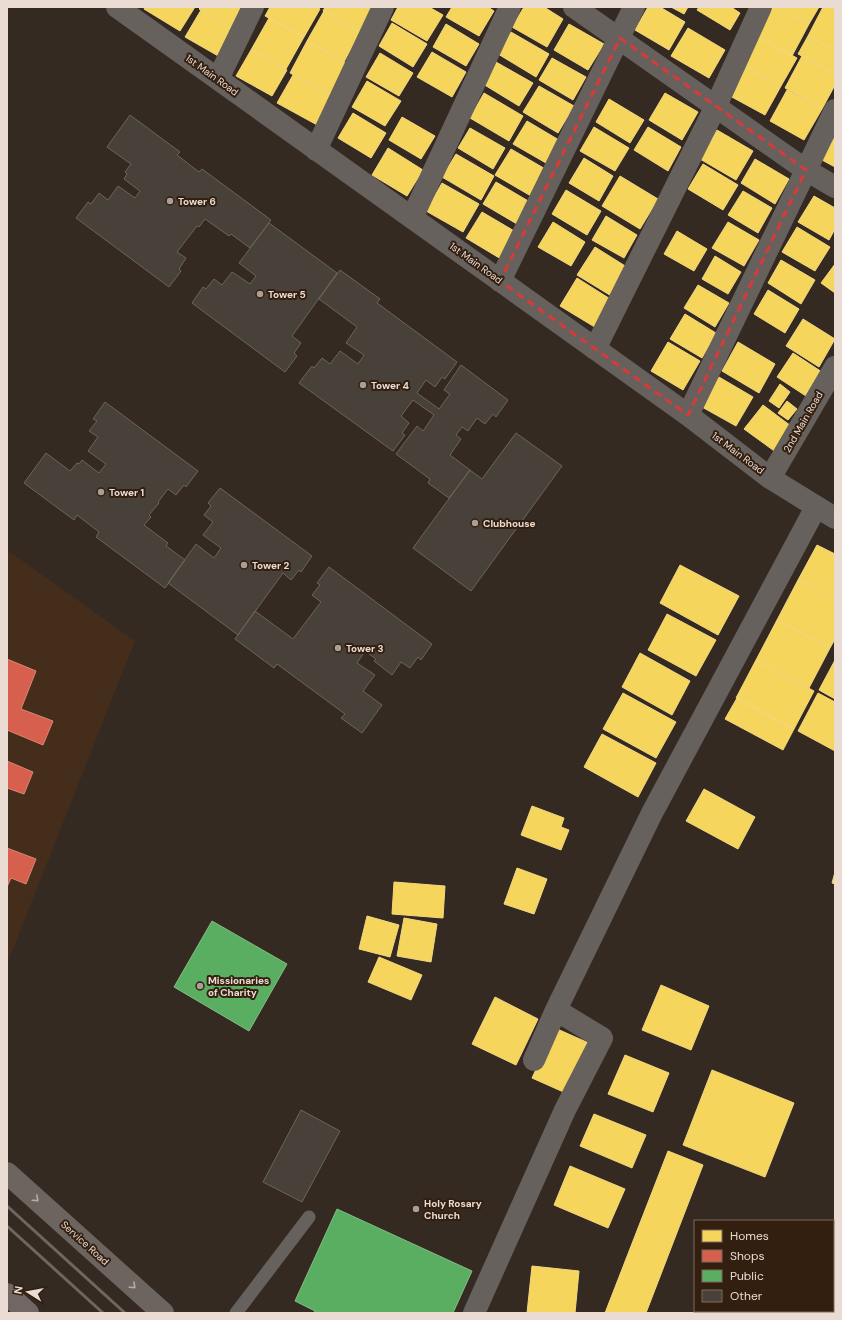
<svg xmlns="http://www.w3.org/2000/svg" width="842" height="1320" font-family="'DM Sans',sans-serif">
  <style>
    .built { fill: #452d1b }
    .homes { fill: #f6d55c; stroke: #f2d780 }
    .shops { fill: #d6604d; stroke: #dc8575 }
    .public { fill: #5aae61; stroke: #85bc83 }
    .building { fill: #484139; stroke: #6d655c }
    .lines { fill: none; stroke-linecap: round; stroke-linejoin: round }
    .lane { stroke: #67615e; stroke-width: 13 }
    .street { stroke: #67615e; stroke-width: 22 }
    .secondary { stroke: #6b645f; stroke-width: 22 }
    .highway { stroke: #706663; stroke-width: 22 }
    .rail { stroke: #6d6663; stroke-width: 3 }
    .oneway { stroke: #b7aca5 }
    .marked { fill: none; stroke: #d83a39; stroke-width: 3; stroke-dasharray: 8 5; stroke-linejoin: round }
    .poi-dot { fill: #ab9e95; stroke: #331f10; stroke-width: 1.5 }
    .labels { text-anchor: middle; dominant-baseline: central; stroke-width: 4; stroke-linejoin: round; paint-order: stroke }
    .street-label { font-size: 10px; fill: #eadcd3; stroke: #331f10 }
    .poi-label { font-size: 10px; font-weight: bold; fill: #eadcd3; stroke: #331f10; text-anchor: start }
  </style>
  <rect width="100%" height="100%" fill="#352a22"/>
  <path class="built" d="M7,550l128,91 -128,323z
    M833,1246l2,1v66h-59v-2h57z"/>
  <path class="homes" d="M145,7h50l-15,24 -36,-22z
    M201,7h48l-14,23 -36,-21z
    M270,7h47l3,2 -16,28 -39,-21z
    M325,7h49l-14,25 -37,-21z
    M398,7h31l14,8 -16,26 -36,-21z
    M452,7h36l6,4 -15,25 -33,-19z
    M524,7h20l19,12 -16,28 -35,-20z
    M648,7h12l25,15 -16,28 -34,-20z
    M671,7h17l-4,7z
    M699,7h32l9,6 -10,17 -33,-20z
    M772,7h6l31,17 -17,32 -36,-20z
    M778,7h41l-10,17z
    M823,7h12v44l-27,-15z
    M201,10l34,20 -15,27 -35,-20z
    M324,11l36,21 -16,30 -37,-21z
    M269,18l35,19 -18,32 -35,-19z
    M392,23l35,21 -14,23 -34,-21z
    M446,24l33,20 -13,22 -33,-19z
    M569,24l35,20 -16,26 -34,-20z
    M688,28l37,22 -16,28 -38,-22z
    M511,32l38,22 -13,23 -38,-23z
    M756,36l41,22 -16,28 -40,-22z
    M808,36l27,15v23l-37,-20z
    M307,41l44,25 -17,31 -44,-24z
    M251,50l36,20 -15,26 -36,-20z
    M432,52l34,20 -14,25 -35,-20z
    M380,53l33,20 -14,23 -33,-19z
    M802,56l33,18v11l-13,24 -37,-21z
    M552,58l34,19 -13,23 -34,-20z
    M496,62l37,21 -14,23 -36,-22z
    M746,67l35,19 -16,29 -35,-19z
    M293,75l41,22 -15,29 -42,-23z
    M367,81l34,20 -16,25 -33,-19z
    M539,86l35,20 -16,27 -35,-21z
    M787,90l35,19 -18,31 -34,-19z
    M484,93l39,23 -14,25 -39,-23z
    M665,93l33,19 -16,28 -33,-20z
    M609,99l35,21 -14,23 -34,-21z
    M353,113l33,20 -15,25 -33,-20z
    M402,117l33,19 -14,23 -32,-19z
    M527,121l32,19 -13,23 -33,-19z
    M594,127l35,21 -14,23 -35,-20z
    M648,127l33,20 -13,24 -34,-21z
    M470,128l35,20 -12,21 -35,-21z
    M717,130l36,21 -17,29 -36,-21z
    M835,136v31l-13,-7z
    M388,148l35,22 -16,26 -35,-21z
    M511,149l36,21 -16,26 -36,-21z
    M456,154l38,22 -13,24 -39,-23z
    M584,158l29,18 -14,25 -30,-18z
    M755,159l34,20 -14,25 -34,-21z
    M703,164l35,21 -15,25 -35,-21z
    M620,176l38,23 -18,30 -38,-23z
    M496,182l34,20 -13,22 -34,-20z
    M442,183l37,21 -16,28 -37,-21z
    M566,190l35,21 -14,24 -35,-21z
    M743,191l29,17 -14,25 -30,-18z
    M814,196l21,12v21l-6,11 -31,-18z
    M482,212l34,20 -15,27 -35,-21z
    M606,216l31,19 -13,23 -32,-18z
    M553,222l32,20 -14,24 -33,-19z
    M728,222l31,18 -15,26 -32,-18z
    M797,227l33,20 -15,24 -33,-19z
    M677,231l30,18 -13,22 -30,-17z
    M595,247l35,22 -17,28 -36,-22z
    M715,256l26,16 -13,22 -26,-15z
    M781,260l34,20 -14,24 -33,-21z
    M835,264v29l-14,-10z
    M577,278l38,24 -17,27 -38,-23z
    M698,285l31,18 -14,24 -31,-19z
    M768,290l31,19 -14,24 -31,-19z
    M685,314l31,19 -14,25 -32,-19z
    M803,319l32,20 -16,28 -33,-21z
    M668,342l32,19 -17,29 -32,-19z
    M738,342l37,22 -16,29 -37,-22z
    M793,353l32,21 -16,24 -32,-21z
    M719,377l34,20 -17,29 -34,-19z
    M780,384l10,8 -11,16 -10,-7z
    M787,401l10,8 -9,11 -10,-7z
    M763,405l32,24 -18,24 -33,-24z
    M817,545l18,9v46l-37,-20z
    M680,565l59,31 -21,39 -58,-32z
    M798,580l37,20v39l-5,9 -53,-28z
    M667,614l49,26 -20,36 -48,-26z
    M777,620l53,28 -21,40 -53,-28z
    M640,653l50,28 -18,34 -50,-28z
    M756,660l58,31 -20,38 -58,-31z
    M835,660v39l-16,-9z
    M623,693l53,29 -20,36 -53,-29z
    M818,693l17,9v49l-37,-20z
    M737,698l57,31 -11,21 -58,-31z
    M602,734l54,29 -18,34 -54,-30z
    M704,789l51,28 -17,32 -52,-28z
    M532,806l32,12 -3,9 8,3 -8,20 -40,-15z
    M517,868l30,11 -13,35 -30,-10z
    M835,872v12l-3,-1z
    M394,882l51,4 -2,32 -51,-4z
    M367,916l32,9 -9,32 -31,-8z
    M404,918l33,6 -6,38 -34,-6z
    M379,957l43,18 -11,25 -43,-18z
    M661,985l48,21 -18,44 -49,-20z
    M495,997l43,22 -22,46 -44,-21z
    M555,1028l36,16 -23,50 -36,-16z
    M625,1055l44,18 -16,39 -45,-18z
    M712,1070l82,33 -29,74 -82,-32z
    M594,1114l52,21 -14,33 -52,-22z
    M668,1151l35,14 -57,148h-41z
    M570,1166l55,23 -17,39 -54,-23z
    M532,1266l47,5 -4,42h-48z"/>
  <path class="shops" d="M7,659l29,12 -15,38 32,12 -10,24 -36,-15z
    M7,761l26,11 -9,22 -17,-6z
    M7,848l29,11 -10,25 -15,-6 -4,9z
    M833,1274l2,1v38h-30l1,-2h27z"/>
  <path class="public" d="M212,921l75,43 -38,67 -75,-44z
    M337,1209l135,62 -19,42h-139l1,-2 -20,-10z"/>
  <path class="building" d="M130,115l50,37 -3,3 22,17 3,-3 69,51 -21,28 -19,-14 -2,2 -24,-17 -6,8 -2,-1 -20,26 9,6 -7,11 2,2 -12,16 -93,-69 12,-16 3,2 8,-11 9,7 10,-14 17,12 5,-7 -16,-12 3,-5 -2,-2 6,-8 -24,-17z
    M269,223l68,50 -45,63 9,7 -7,10 3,3 -12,16 -93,-69 11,-16 3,2 8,-10 8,6 10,-13 18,12 6,-8 -17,-13z
    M340,270l40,29 -3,4 80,59 -12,17 -3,-2 -7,10 -9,-7 -9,13 22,16 11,-15 -6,-4 17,-25 47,35 -12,17 -3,-3 -8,10 -8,-6 -9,13 -6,-4 -6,8 5,4 -11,16 20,15 -21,28 -21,-15 2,-4 -34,-25 21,-28 6,5 11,-16 -21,-15 -12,16 8,7 -7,10 3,2 -12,16 -94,-68 13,-17 2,2 8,-10 8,6 10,-13 18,13 6,-9 -18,-12 11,-16 -38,-28z
    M105,402l93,69 -12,16 -2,-2 -8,10 -8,-6 -10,13 1,1 -10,12 2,2 -7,8 24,18 -2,3 19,14 -20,28 -69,-51 3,-5 -22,-17 -3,5 -50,-37 22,-30 24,18 7,-8 2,1 3,-4 17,13 7,-9 -18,-13 10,-14 -9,-6 8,-10 -4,-2z
    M516,433l46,33 -91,125 -58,-43 57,-78 12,9z
    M220,488l92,68 -11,16 -2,-2 -8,10 -8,-7 -45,62 -70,-52 28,-39 18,14 7,-10 -18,-13 10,-13 -9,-7 7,-9 -3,-3z
    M329,567l103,77 -11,16 -3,-3 -8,11 -9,-6 -9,13 -18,-14 2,-2 -11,-8 -8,12 18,12 -12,16 19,14 -20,28 -21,-15 4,-4 -68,-50 -3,4 -39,-29 20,-28 38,28 28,-37 -9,-7 8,-10 -3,-2z
    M301,1110l39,21 -38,71 -39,-20z"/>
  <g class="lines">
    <path class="lane" d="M236,1313l73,-96
      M788,1313l1,-2"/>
    <path class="street" d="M117,7l571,408 82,63 65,40
      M574,7l232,163 29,17
      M218,79l35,-72
      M316,150l67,-143
      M412,218l98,-211
      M500,281l134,-274
      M595,349l121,-243 45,-99
      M688,415l147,-305
      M770,478l65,-111
      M534,1060l22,-50 96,-197 164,-306
      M474,1313l91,-203 37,-72 -46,-28"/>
    <path class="secondary" d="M7,1173l156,140"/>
    <path class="highway" d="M7,1294l21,19"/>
    <path class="rail" d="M7,1206l118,107
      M7,1226l96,87"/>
  </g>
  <defs><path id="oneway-chevron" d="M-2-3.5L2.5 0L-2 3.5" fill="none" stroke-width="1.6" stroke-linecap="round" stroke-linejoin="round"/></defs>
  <g class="oneway">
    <use href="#oneway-chevron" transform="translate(36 1199) rotate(42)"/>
    <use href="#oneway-chevron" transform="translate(133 1286) rotate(42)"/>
  </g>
  <path class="marked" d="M620,38l186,132 -118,245 -188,-134z"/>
  <g class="poi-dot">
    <circle cx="170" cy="201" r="4"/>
    <circle cx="260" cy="294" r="4"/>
    <circle cx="363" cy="385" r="4"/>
    <circle cx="101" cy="492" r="4"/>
    <circle cx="475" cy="523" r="4"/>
    <circle cx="244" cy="565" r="4"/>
    <circle cx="338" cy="648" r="4"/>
    <circle cx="200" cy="986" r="4"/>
    <circle cx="416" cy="1209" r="4"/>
  </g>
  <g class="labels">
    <g class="street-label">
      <text transform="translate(212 75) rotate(36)">1st Main Road</text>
      <text transform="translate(476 263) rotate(36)">1st Main Road</text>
      <text transform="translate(803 422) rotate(-60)">2nd Main Road</text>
      <text transform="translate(738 453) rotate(37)">1st Main Road</text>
      <text transform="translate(85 1243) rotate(42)">Service Road</text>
    </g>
    <g class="poi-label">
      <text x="178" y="201">Tower 6</text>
      <text x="268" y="294">Tower 5</text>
      <text x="371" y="385">Tower 4</text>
      <text x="109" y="492">Tower 1</text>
      <text x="483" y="523">Clubhouse</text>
      <text x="252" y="565">Tower 2</text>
      <text x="346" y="648">Tower 3</text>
      <text x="208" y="980">Missionaries<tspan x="208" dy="12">of Charity</tspan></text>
      <text x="424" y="1203">Holy Rosary<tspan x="424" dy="12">Church</tspan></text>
    </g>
  </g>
  <rect width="842" height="1320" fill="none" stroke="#eadcd3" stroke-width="16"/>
  <rect x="694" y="1220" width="140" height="92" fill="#331f10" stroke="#7c6b5e"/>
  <rect x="702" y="1230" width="20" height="12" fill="#f6d55c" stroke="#7c6b5e"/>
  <text x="730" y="1240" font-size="12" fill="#eadcd3">Homes</text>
  <rect x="702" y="1250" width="20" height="12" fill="#d6604d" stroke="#7c6b5e"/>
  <text x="730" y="1260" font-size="12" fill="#eadcd3">Shops</text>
  <rect x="702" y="1270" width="20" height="12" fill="#5aae61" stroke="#7c6b5e"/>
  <text x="730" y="1280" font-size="12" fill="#eadcd3">Public</text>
  <rect x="702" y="1290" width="20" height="12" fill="#484139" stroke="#7c6b5e"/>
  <text x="730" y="1300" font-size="12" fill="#eadcd3">Other</text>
  <g transform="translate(28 1292) rotate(281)" stroke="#331f10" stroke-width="3" paint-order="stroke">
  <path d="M0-3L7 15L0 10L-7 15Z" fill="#eadcd3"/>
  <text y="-6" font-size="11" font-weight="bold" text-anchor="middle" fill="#eadcd3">N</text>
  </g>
</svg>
